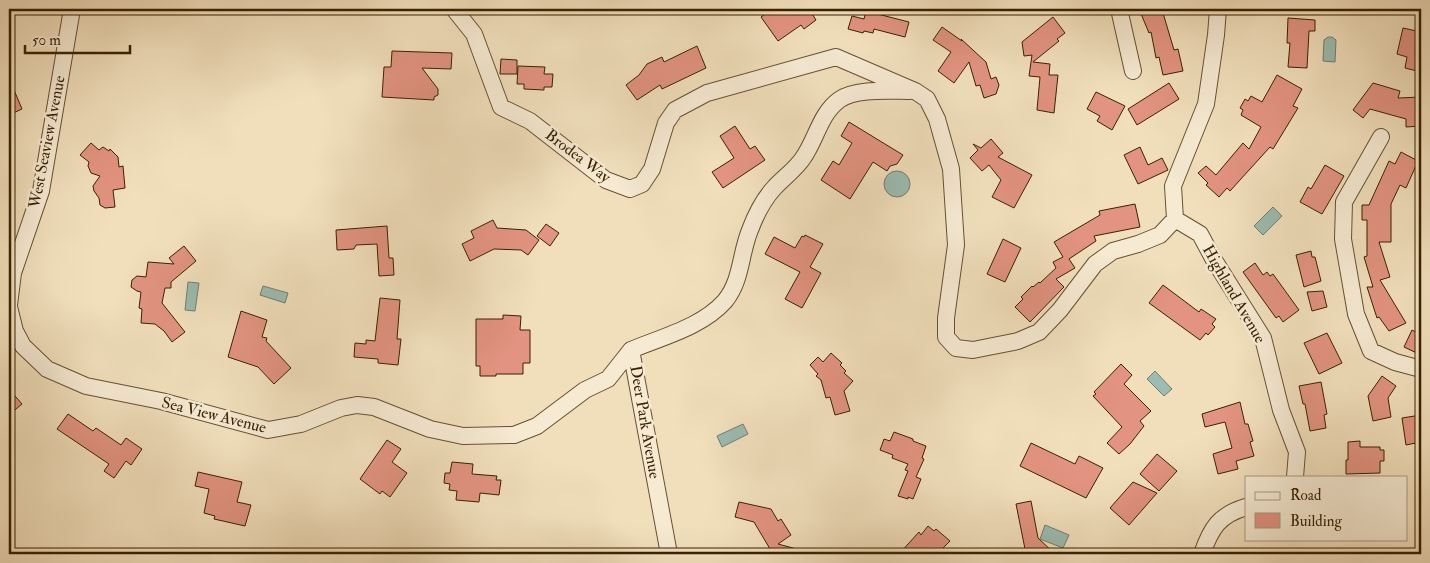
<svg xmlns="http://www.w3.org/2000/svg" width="1430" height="563" font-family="'IM FELL Double Pica',serif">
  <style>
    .water { fill: #9bbcb2; stroke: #747e6c }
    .building { fill: #e29381; stroke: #392103 }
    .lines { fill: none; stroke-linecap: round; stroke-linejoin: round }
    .street-casing { stroke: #675031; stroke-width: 18 }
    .street { stroke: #f6ead3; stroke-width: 16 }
    .labels { text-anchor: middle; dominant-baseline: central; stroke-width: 5; stroke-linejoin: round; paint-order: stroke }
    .street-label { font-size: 16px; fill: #392103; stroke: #f6ead3 }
  </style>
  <rect width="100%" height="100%" fill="#f1dfbc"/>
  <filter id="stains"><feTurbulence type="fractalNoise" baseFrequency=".004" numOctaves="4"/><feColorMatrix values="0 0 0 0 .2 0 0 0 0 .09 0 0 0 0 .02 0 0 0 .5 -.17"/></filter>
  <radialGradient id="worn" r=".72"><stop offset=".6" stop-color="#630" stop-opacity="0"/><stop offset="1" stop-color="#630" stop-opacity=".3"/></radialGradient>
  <path class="water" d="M1328,37h4l4,3 -1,22 -12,-1 1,-21z
    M884 184a13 13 0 1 1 26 0a13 13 0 1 1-26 0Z
    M1273,207l9,9 -19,19 -9,-9z
    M188,282l11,1 -4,28 -10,-1z
    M263,286l25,7 -3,10 -25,-8z
    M1155,371l17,18 -8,7 -17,-17z
    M743,424l5,10 -26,13 -5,-11z
    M1045,525l24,10 -6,13 -23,-9z"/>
  <path class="building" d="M772,9h37l7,11 -12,9 -3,-4 -23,16 -17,-24z
    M1139,9h34l-10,4 11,37 4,-1 5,22 -20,4 -4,-18 -3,1 -5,-26 -2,1z
    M866,11l43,11 -4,15 -31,-8 -1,4 -9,-2 -1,2 -15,-4 4,-13 12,3z
    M1053,17l12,16 -8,6 2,2 -26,21 17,2 -1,11h9l-4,38 -17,-3 3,-33 -11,-1 3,-21 -8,1 -2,-14z
    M1288,18l27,2v11h-6l-2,37 -19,-1 2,-24h-3z
    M942,27l20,14 -1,-2 25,23 5,17 5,-2 3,8 -3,9 -12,4 -4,-13 -4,1 -7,-24 -15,21 -16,-12 13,-19 -18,-12z
    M1403,28l18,4v28l-2,-1 -2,12 -12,-3 2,-11 -10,-3z
    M697,46l9,22 -44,21 -2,-4 -23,15 -11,-15 13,-10 8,-11 15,-7 2,5z
    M392,51l60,2 -1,16 -29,-1 16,21v6l-4,2v3l-52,-3 2,-30h7z
    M501,59l16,1v14h-17z
    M518,66l27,1 -1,7h9l-1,13h-8v3l-20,-1v-5h-7z
    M1277,75l25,14 -9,17 5,2 -25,41 -3,-2 -40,44 -3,-3 -8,9 -13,-12 2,-2 -10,-10 8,-7 10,9 27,-32 6,6 12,-22 -20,-12 2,-5 -3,-2 5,-9 3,2 3,-5 11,6z
    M9,78l13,31 -13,6z
    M1169,83l10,16 -42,26 -9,-16z
    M1373,83l27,8 -2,7 23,-1v29l-15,1v-8l-36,-10 -7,9 -10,-8z
    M1096,92l29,14 -13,24 -15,-9 3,-5 -13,-7z
    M849,122l54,33 -6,9 -7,2 -3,5 -14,-9 -23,37 -29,-19 12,-19 6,4 13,-22 -11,-7z
    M735,126l15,23 5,-3 10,14 -42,28 -11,-16 22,-14 -14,-22z
    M991,139l12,14 -5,4 34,18 -18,33 -22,-11 9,-17 -12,-15 -7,6 -12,-13 8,-8 -5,-6 8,4z
    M91,143l8,7 4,-3 6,4 1,-2 8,8 1,10 4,-1 2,22 -12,2 2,17 -10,1 -5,-3 -1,-7 -5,-7 -1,-5 7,-10 -9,-3 -3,-7 1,-4 -9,-7z
    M1140,147l8,18 14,-7 6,12 -30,14 -14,-29z
    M1401,152l17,9 -12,27 -6,-3 -9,19v38h-12l11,35 -10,3 26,43 -17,8 -10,-14 -2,1 -10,-31h6l-9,-30 3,-1v-36h-5v-15h7l20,-44 6,3z
    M1325,165l19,11 -22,38 -22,-12 8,-15 3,2z
    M1135,204l5,23 -46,9 2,5 -27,18 6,9 -19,11 8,8 -34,35 -15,-15 8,-8 -2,-2 11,-11 1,1 6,-5 1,1 16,-15 -3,-6 10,-5 -9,-15 46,-27 -1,-4z
    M493,220l4,8 29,2 13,10 -11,15 -7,-5 -27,-1 -24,12 -8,-17 12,-6 -3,-7z
    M546,224l13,9 -9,13 -13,-10z
    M387,226l2,32h4l1,17 -15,1 -2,-32 -21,1 -2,4 -17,1 -1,-20z
    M805,235l18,9 -13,23 11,6 -19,35 -17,-9 15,-27 -35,-18 9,-17 21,11 7,-12 2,1z
    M1003,239l18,9 -16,34 -18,-8z
    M184,246l12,15 -25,21v6h-6l-3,15 23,29 -13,10 -8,-11 -9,-7 -14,-1 1,-14 -3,-1 2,-16 -4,-1 -6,-4 1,-7 5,-4 9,1 2,-15 26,2 -5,-6z
    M1311,251l1,6h3l6,24 -17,6 -8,-32z
    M1255,263l8,12 4,-3 3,4 3,-2 26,36 -16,12 -4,-6 -3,2 -33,-46z
    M1163,285l36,27 2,-3 15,10 -4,5 3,3 -7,8 -2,-2 -6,7 -51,-37z
    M1323,291l4,16 -15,4 -5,-19z
    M380,298l20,2 -3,39h4l-3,26 -20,-2v-4l-24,-2 1,-14 11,1v-4l9,1z
    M241,311l26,9 -5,17 5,1 -1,3 25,27 -17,16 -16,-17 -30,-10z
    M503,315l18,1 -1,14h10v33h-7v11h-27v2h-16v-10h-4v-47h27z
    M1412,330l9,5v20l-17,-8z
    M1327,333l15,30 -23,11 -15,-31z
    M831,353l11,10 -2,2 6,6 -2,2 9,8 -9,10 6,20 -15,4 -5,-18 -4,1 -5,-18 -5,-4 2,-2 -8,-9 8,-8 5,5z
    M1121,364l11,11 -8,9 27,27 -11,10 4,5 -14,18 -11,10 -12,-11 15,-16 -29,-31 3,-2 -2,-2z
    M1382,376l14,10 -8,12 3,19 -18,4 -5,-25z
    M1321,382l6,32 -3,1 2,13 -16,3 -5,-27h-2l-4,-18z
    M9,389l13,15 -13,11z
    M1240,402l5,22h3l5,17 -3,1 4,14 -18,5 2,8 -20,5 -5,-20 19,-6 -7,-26 -20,5 -3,-13z
    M68,414l25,17 3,-3 25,17 5,-7 16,11 -11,16 -5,-4 -12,17 -10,-7 5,-7 -52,-35z
    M1421,415v27l-15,3 -4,-27z
    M894,432l19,7v2l13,5 -4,12 2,1 -8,18 5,2 -8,20 -5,-2v2l-10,-3 10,-25 -3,-1 3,-6 -16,-6 1,-3 -13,-5 4,-11 6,2z
    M387,440l14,9 -9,13 15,11 -17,24 -8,-6 -2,3 -20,-15z
    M1360,441v6h20v3h4v11h-4v12l-34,1v-14h2v-18z
    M1031,443l44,21 4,-8 24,12 -17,30 -66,-32z
    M1157,454l20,17 -18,20 -19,-17z
    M452,462l21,2 -1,10 25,2 -1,4h5l-2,15 -19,-2 -1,9 -23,-2 1,-9 -8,-1 1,-6 -6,-1 1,-10h5z
    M198,472l44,10 -5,20 14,3 -6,21 -31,-7 1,-3 -11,-3 5,-24 -14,-3z
    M1133,482l24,11 -28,32 -19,-17z
    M1031,501l7,37 17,16h-25l-5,-5 -9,-45z
    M739,502l32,7 7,12 3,-2 10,16 -13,9 26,7v3h-31l-19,-32 -19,-5z
    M928,526l6,5 2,-2 14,12 -13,13h-38l20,-22 2,3z"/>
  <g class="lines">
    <defs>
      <path id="street" d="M454,9l20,25 27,73 29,14 76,59 24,9 12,-5 10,-15 14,-46 9,-13 32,-17 129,-36 79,34 12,8 10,20 14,50 5,76 -10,73v19l10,11 17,2 45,-9 21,-9 21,-22 35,-46 18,-13 25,-7 22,-9 15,-16
        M1119,9l14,62
        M1218,9l-2,26 -10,69 -33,82 2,33 25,15 14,26 49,78 18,72 16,42 -2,25
        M1381,137l-37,65 -1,37 13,75 15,37 24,11 26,7
        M13,273l28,-82 31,-182
        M9,305l4,-32 -2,-9
        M9,307l6,24 8,15 24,23 39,17 75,15 107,29 33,-6 40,-16 16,-3 17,2 56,22 33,7 51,-1 23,-9 48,-36 23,-11 23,-29
        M669,554l-38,-204c31,-13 71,-23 94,-49 17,-21 15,-47 25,-71 6,-16 13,-30 24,-42 9,-10 22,-19 29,-30 13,-18 17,-44 36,-58 16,-12 51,-9 71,-9
        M1202,554c9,-26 17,-39 44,-47"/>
    </defs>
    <use href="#street" class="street-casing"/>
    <use href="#street" class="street"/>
  </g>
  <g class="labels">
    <g class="street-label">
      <text transform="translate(47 142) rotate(-79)">West Seaview Avenue</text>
      <text transform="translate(578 156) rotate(37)">Brodea Way</text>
      <text transform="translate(1234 294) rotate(60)">Highland Avenue</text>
      <text transform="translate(214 415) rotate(14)">Sea View Avenue</text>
      <text transform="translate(645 422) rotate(80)">Deer Park Avenue</text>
    </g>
  </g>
  <rect width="1430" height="563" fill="none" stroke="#f1dfbc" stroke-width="30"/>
  <rect x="10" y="10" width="1410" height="543" fill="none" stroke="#392103" stroke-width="2.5"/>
  <rect x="15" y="15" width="1400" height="533" fill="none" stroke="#392103"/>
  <rect x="1245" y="476" width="162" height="65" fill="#f6ead3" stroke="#aa9a80"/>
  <rect x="1255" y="492" width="25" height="8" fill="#f6ead3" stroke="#aa9a80"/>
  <text x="1290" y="500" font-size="15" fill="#392103">Road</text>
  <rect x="1255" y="513" width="25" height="15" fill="#e29381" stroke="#aa9a80"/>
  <text x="1290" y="526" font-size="15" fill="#392103">Building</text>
  <path d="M25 45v8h105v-8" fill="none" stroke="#392103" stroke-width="2.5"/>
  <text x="32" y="45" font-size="15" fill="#392103" stroke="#f6ead3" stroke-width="4" paint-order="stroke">50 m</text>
  <rect width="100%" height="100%" filter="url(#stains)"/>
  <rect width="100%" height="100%" fill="url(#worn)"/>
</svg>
